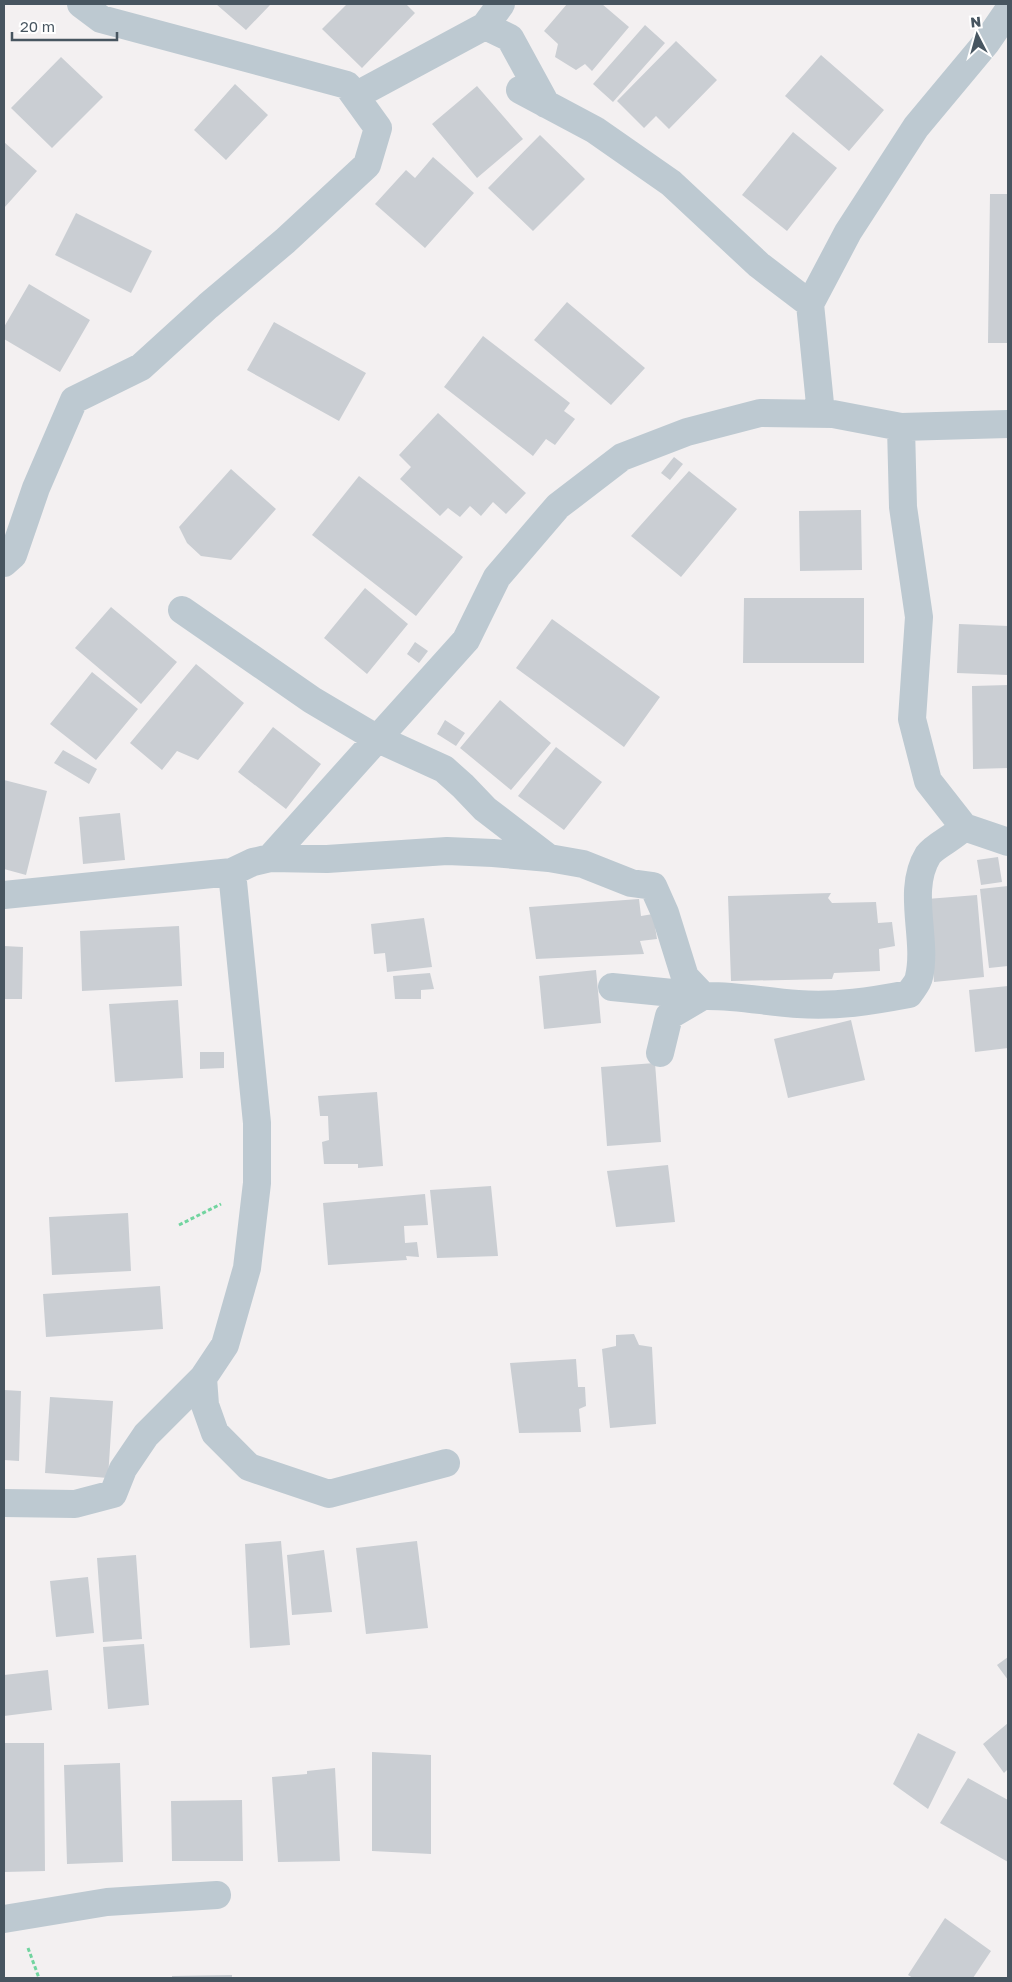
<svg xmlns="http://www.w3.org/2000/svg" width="1012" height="1982" font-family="'Golos Text',sans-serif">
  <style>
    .building { fill: #caced3 }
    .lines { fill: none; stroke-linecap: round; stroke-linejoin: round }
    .path { stroke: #71d49f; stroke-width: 3; stroke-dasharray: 4 2.5; stroke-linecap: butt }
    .street { stroke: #bdc9d1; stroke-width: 28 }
  </style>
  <rect width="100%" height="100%" fill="#f3f0f1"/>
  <path class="building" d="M216,4h55l-25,26z
    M347,4h59l9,9 -53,55 -40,-39z
    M567,4h35l27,23 -37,44 -7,-7 -9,6 -21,-13 3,-13 -14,-13z
    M645,25l20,18 -52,59 -20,-18z
    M676,41l41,39 -48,49 -13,-13 -12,12 -27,-27z
    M821,55l63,55 -35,41 -64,-55z
    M61,57l42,40 -51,51 -41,-40z
    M235,84l33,31 -42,45 -32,-30z
    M477,86l46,53 -46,39 -45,-54z
    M793,132l44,36 -50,63 -45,-36z
    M540,135l45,44 -52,52 -45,-43z
    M4,142l33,29 -33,37z
    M433,157l41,36 -49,55 -50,-44 31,-34 9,8z
    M990,194h18v149h-20z
    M76,213l76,38 -21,42 -76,-38z
    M29,284l61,36 -30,52 -56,-33v-12z
    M567,302l78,66 -34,37 -77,-65z
    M274,322l92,51 -27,48 -92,-51z
    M483,336l87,67 -6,8 11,8 -20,26 -9,-6 -13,17 -89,-69z
    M438,413l88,80 -20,21 -13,-12 -12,14 -11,-10 -10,11 -12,-9 -8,8 -40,-37 11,-12 -12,-12z
    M674,457l9,7 -13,16 -9,-7z
    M231,469l45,40 -45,51 -30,-4 -14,-13 -8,-16z
    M689,471l48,38 -56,68 -50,-41z
    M359,476l104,81 -47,59 -104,-81z
    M861,510l1,60 -62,1 -1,-60z
    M365,588l43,36 -41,50 -43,-36z
    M744,598h120v65h-121z
    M111,607l66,55 -36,42 -66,-56z
    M552,619l108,78 -36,50 -108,-79z
    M959,624l49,2v49l-51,-2z
    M415,642l13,9 -9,12 -12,-9z
    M196,664l48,39 -46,57 -21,-9 -15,19 -32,-27z
    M92,672l46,37 -42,51 -46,-36z
    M1008,685v83l-35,1 -1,-83z
    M500,700l51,43 -40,47 -51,-42z
    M445,720l20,13 -9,13 -19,-12z
    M273,727l48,37 -35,45 -48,-37z
    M556,747l46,35 -38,48 -46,-34z
    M63,750l34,19 -8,15 -35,-21z
    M4,780l43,11 -21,84 -22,-6z
    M120,813l5,47 -42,4 -4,-47z
    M998,857l4,25 -21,3 -4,-25z
    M1008,886v80l-19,2 -9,-79z
    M831,893l-3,5 4,5 44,-1 2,21 14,-1 3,24 -16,3 1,22 -46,2 -2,6 -101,2 -3,-85z
    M977,895l7,82 -50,5 -7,-83z
    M639,899l2,17 12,-2 4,25 -17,2 4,13 -108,5 -7,-52z
    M424,918l8,49 -45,5 -2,-19 -11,1 -3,-30z
    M179,926l3,60 -100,5 -2,-60z
    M4,946l19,1 -1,52h-18z
    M596,970l5,53 -57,6 -5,-53z
    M430,973l4,16 -13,1v9h-26l-2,-23z
    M1008,986v62l-33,4 -6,-62z
    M178,1000l5,78 -68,4 -6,-78z
    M851,1020l14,60 -77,18 -14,-59z
    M200,1052h24v16l-24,1z
    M655,1063l6,79 -54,4 -6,-79z
    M377,1092l6,74 -25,2v-4h-34l-2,-22 7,-2 -1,-24h-8l-2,-20z
    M668,1165l7,57 -59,5 -9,-56z
    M491,1186l7,70 -61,2 -7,-68z
    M425,1194l3,31 -24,1 1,17 12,-1 2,15 -13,-1 1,4 -79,5 -5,-62z
    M128,1213l3,58 -79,4 -3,-58z
    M160,1286l3,43 -117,8 -3,-43z
    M634,1334l5,11 13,2 4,77 -46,4 -8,-79 14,-3v-11z
    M576,1359l2,28h7l1,19 -7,3 2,23 -62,1 -9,-70z
    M4,1390l17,1 -2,70 -15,-1z
    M50,1397l63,4 -5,77 -63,-5z
    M281,1541l9,104 -40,3 -5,-104z
    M417,1541l11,87 -62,6 -10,-86z
    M324,1550l8,62 -40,3 -5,-60z
    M136,1555l6,84 -39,3 -6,-84z
    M88,1577l6,56 -38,4 -6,-56z
    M144,1644l5,61 -41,4 -5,-62z
    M1008,1657v23l-11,-15z
    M48,1670l4,40 -48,6v-41z
    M1008,1723v46l-4,4 -21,-29z
    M918,1733l38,19 -28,57 -35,-25z
    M4,1743h40l1,128 -41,1z
    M372,1752l59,3v99l-59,-3z
    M120,1763l3,99 -56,2 -3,-99z
    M335,1768l5,93 -62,1 -6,-85 35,-3v-3z
    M968,1778l40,22v62l-68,-39z
    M242,1800l1,61h-71l-1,-60z
    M945,1918l46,33 -18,27h-60l-5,-3z
    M232,1975v3h-60v-2z"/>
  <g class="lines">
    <path class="path" d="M179,1225l42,-21
      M28,1948l11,30"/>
    <path class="street" d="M501,4l-16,22 25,12 36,66
      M520,90l75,40 76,53 88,82 51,39
      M355,96l130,-70
      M821,414l-11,-110 38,-72 68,-105 70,-84 22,-32
      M901,427l2,80 16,110 -7,102 16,62 36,46 44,15
      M4,563l9,-8 23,-67 38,-88 67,-33 67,-61 77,-65 82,-76 11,-37 -31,-43 -246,-66 -20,-15
      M182,610l130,90 64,38 68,31 19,17 22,23 64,49
      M270,858l57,1 120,-8 46,2 56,5 34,6 48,19 22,3 12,27 20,64 18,19c32,-1 63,6 95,8 38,3 74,-3 111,-10 3,-5 9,-11 10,-17 9,-39 -13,-86 9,-122 6,-9 27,-18 36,-28
      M4,895l228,-23 21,-10 17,-4 196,-218 31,-63 61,-71 64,-49 65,-25 73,-19 73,1 68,13 107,-3
      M612,987l91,9 -34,20 -9,37
      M203,1378l2,27 10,28 34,34 80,27 117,-31
      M4,1503l71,1 38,-10 10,-25 23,-34 57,-57 22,-33 22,-77 10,-85v-60l-25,-251
      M4,1919l103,-17 110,-7"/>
  </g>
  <rect width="1012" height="1982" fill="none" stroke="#475560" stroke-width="10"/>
  <g transform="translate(977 35) rotate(354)" stroke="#ffffff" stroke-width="4" paint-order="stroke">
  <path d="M0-4L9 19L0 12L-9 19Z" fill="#475560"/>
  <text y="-8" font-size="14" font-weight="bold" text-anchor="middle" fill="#475560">N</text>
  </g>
  <path d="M12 32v8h105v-8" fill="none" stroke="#475560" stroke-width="2.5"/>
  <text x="20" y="32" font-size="15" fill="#475560" stroke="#ffffff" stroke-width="4" paint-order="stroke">20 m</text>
</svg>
